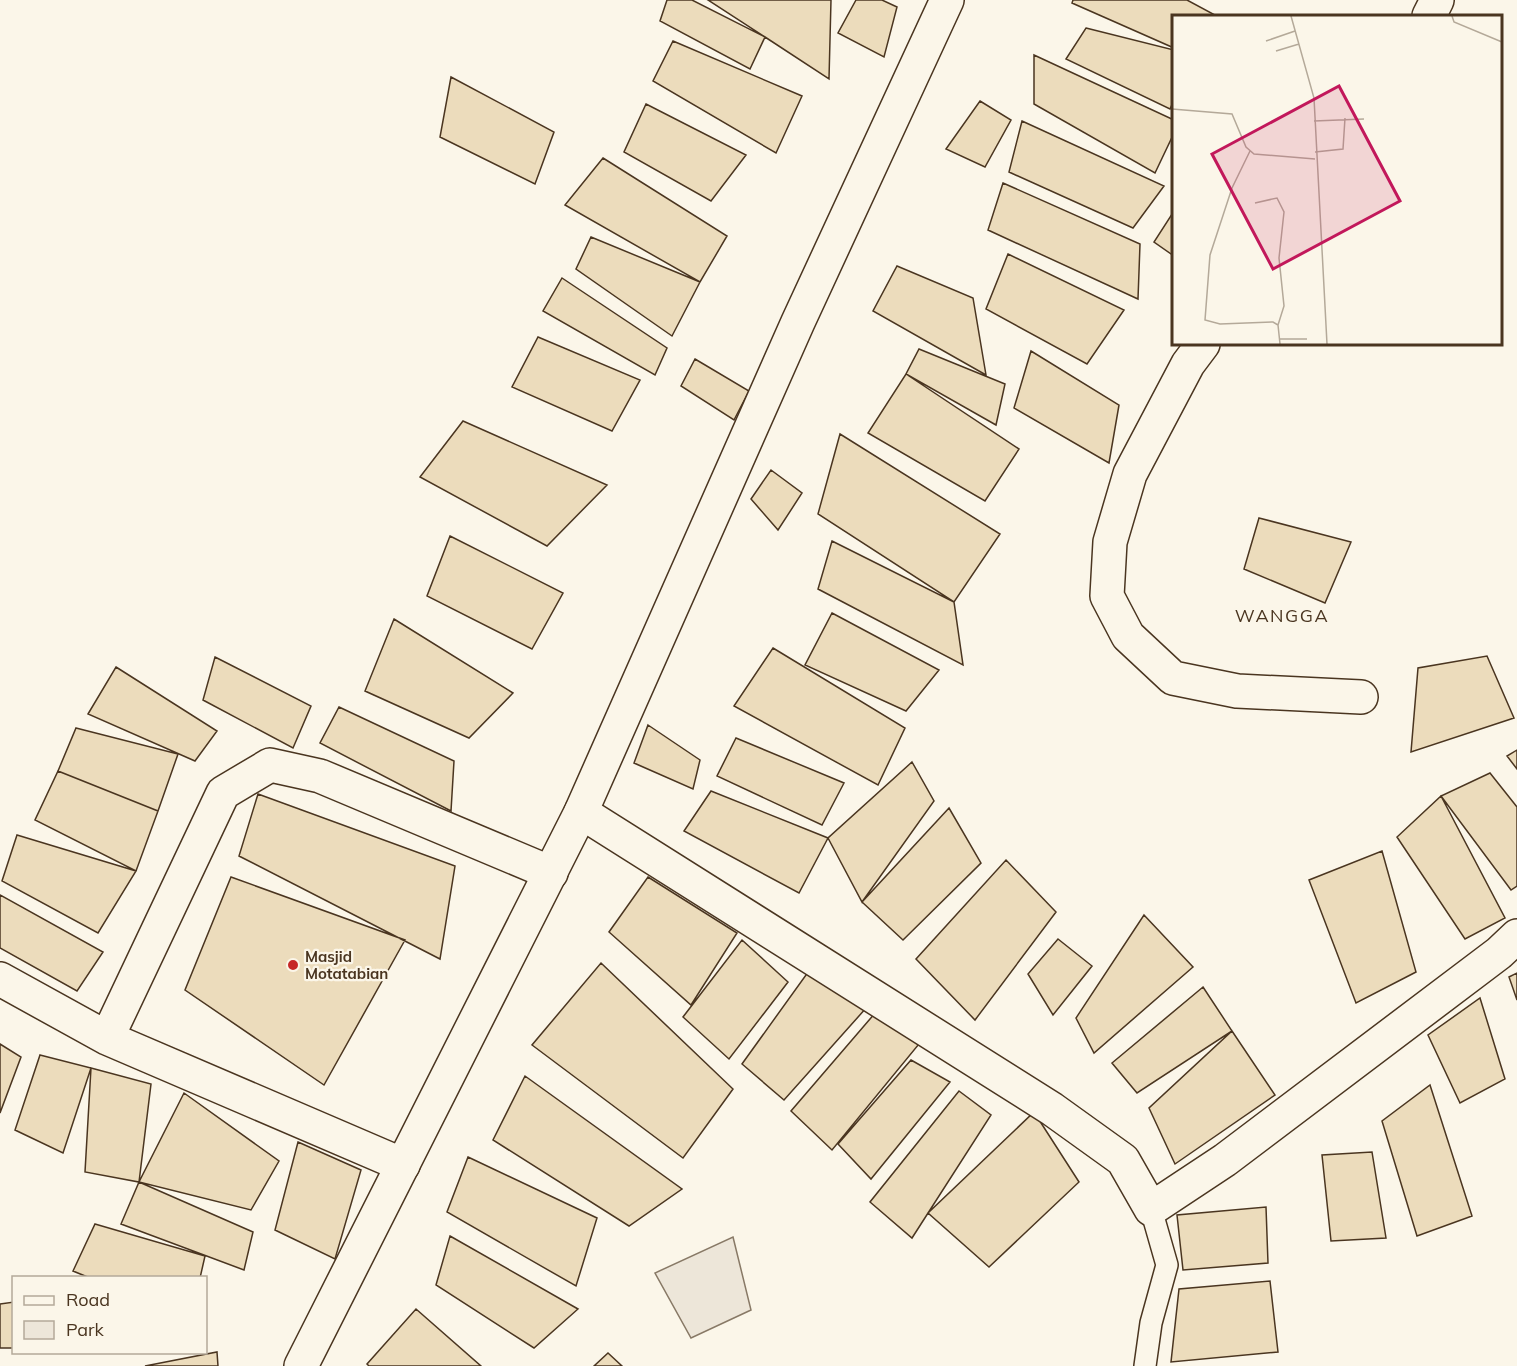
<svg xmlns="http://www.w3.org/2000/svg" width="1517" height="1366" font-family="Mulish,sans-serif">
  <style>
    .green { fill: #ede6d9; stroke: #887966; stroke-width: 1.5 }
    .building { fill: #ecdcbc; stroke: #4a3520; stroke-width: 1.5 }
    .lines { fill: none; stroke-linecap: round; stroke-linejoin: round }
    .lane-casing { stroke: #4a3520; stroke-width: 24 }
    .street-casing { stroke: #4a3520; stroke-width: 36 }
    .secondary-casing { stroke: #4a3520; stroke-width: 36 }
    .lane { stroke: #fbf6e9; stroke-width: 21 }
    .street { stroke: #fbf6e9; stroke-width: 33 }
    .secondary { stroke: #fbf6e9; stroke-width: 33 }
    .poi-dot { fill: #c62828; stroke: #fbf6e9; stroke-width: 2 }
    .labels { text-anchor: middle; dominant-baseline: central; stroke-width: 4.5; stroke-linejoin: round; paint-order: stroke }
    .poi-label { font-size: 15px; font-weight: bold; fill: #4a3520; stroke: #fbf6e9; text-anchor: start }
    .quarter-label { font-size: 18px; letter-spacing: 1.5px; fill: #4a3520; stroke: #fbf6e9 }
    .inset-road { fill: none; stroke: #b4a999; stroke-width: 1.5 }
    .view { fill: #c2185b; fill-opacity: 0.15; stroke: #c2185b; stroke-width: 3 }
    .inset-edge { fill: none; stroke: #4a3520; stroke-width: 3 }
  </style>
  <rect width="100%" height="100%" fill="#fbf6e9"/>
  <path class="green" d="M733,1237l18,73 -60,28 -36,-65z"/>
  <path class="building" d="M667,0h25l73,37 -15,32 -90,-48z
    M708,0h123l-2,79 -64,-42z
    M856,0h26l15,7 -13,50 -46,-24z
    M1073,0h114l28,15 -41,1v32l-102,-45z
    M1086,28l88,22v50l-4,9 -104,-50z
    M673,41l129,55 -26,57 -123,-72z
    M1034,55l140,65v13l-19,40 -121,-69z
    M451,77l103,55 -19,52 -95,-47z
    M980,101l31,19 -26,47 -39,-18z
    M646,104l100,51 -35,46 -87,-49z
    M1022,121l142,65 -31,42 -124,-56z
    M603,158l124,78 -27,46 -135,-77z
    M1003,183l137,61 -2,55 -150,-69z
    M1174,211v45l-20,-14z
    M591,237l109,45 -28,54 -96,-67z
    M1008,254l116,56 -37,54 -101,-55z
    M897,266l76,32 13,77 -113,-64z
    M562,278l105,70 -12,27 -112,-64z
    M538,337l102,43 -28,51 -100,-44z
    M919,349l86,35 -9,41 -90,-51z
    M1031,351l88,54 -10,58 -95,-55z
    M695,359l54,32 -15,29 -53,-34z
    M906,374l113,75 -34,52 -117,-68z
    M463,421l144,64 -60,61 -127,-69z
    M840,434l160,100 -46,68 -136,-88z
    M771,470l31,23 -24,37 -27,-31z
    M1259,518l92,24 -26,61 -81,-34z
    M450,536l113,57 -31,56 -105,-53z
    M832,541l122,61 9,63 -145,-76z
    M832,613l107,57 -33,41 -101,-46z
    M394,619l119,74 -44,45 -104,-47z
    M773,648l132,80 -27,57 -144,-79z
    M1487,656l27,62 -103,34 7,-84z
    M215,657l96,49 -18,42 -90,-48z
    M116,667l101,64 -22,30 -107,-47z
    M339,707l115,54 -3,50 -131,-68z
    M648,725l52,35 -7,29 -59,-26z
    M76,728l102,26 -20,57 -100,-40z
    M736,738l108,45 -22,42 -105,-49z
    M1517,750v19l-10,-13z
    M912,762l22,39 -72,101 -34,-64z
    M58,771l100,40 -22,60 -101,-51z
    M1490,773l27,34v79l-6,4 -70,-94z
    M711,791l117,47 -29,55 -115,-62z
    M258,794l197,72 -15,93 -201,-103z
    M1441,796l64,122 -40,21 -68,-102z
    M949,808l32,55 -78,77 -41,-38z
    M17,835l119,36 -38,62 -96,-52z
    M1382,851l34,121 -60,31 -47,-123z
    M1006,860l50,52 -81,108 -59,-61z
    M231,877l174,63 -81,145 -139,-95z
    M648,877l89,56 -46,72 -82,-73z
    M0,895l103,57 -26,39 -77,-43z
    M1144,915l49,52 -99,86 -18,-35z
    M1058,939l34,27 -39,49 -25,-41z
    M742,940l46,42 -59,77 -46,-42z
    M601,963l132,126 -50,69 -151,-113z
    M811,968l56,39 -83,93 -42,-36z
    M1517,973v27l-8,-23z
    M1203,987l29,44 -95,62 -25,-30z
    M1480,998l25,81 -45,24 -32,-68z
    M876,1012l43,32 -87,106 -41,-39z
    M1232,1031l43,64 -100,69 -26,-56z
    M0,1044l21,13 -21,56z
    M40,1055l51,13 -28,85 -48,-23z
    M911,1060l39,22 -79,97 -33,-35z
    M91,1068l60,16 -12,98 -54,-10z
    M525,1076l157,113 -53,37 -136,-86z
    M1430,1085l42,131 -55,20 -35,-115z
    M959,1091l32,24 -79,123 -42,-36z
    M184,1093l95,68 -28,49 -112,-28z
    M1034,1112l45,70 -90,85 -61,-54z
    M298,1142l63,28 -26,89 -60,-29z
    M1372,1152l14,86 -55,3 -9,-86z
    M468,1157l129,61 -21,68 -129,-74z
    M139,1182l114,50 -9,38 -123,-46z
    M1266,1207l2,56 -85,7 -6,-55z
    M95,1224l110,32 -5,22h-110l-17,-7z
    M450,1236l128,73 -44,39 -98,-63z
    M1270,1281l8,71 -107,10 8,-73z
    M14,1302v46h-14v-44z
    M416,1309l65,57h-112l-2,-2z
    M217,1352l1,14h-73z
    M608,1353l14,13h-28z"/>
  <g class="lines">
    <defs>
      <path id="lane" d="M1145,1366l6,-43 16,-58 -16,-56"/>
      <path id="street" d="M1429,16l8,-16
        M1203,344l-15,20 -58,110 -20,68 -3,54 21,40 45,42 64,13 124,6
        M581,812l471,297 71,51 28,49 74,-49 274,-207 18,-17
        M0,979l107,59 296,127
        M107,1038l116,-245 47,-28 50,11 231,97"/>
      <path id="secondary" d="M301,1366l280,-554 217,-490 149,-322"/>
    </defs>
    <use href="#lane" class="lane-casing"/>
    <use href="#street" class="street-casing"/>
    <use href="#secondary" class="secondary-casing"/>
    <use href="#lane" class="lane"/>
    <use href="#street" class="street"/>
    <use href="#secondary" class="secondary"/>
  </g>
  <circle class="poi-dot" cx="293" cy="965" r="6"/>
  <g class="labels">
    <g class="poi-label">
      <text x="305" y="956">Masjid<tspan x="305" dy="17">Motatabian</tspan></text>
    </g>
    <g class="quarter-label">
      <text x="1282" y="615">WANGGA</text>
    </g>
  </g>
  <g transform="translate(1172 15)">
    <rect width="330" height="330" fill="#fbf6e9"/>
    <path class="inset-road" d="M119,1l23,82 13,246M280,1l2,6 48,20M94,26l29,-10M104,36l23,-7M0,94l60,5 14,33 8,7 61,5M142,106l50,-2M78,136l-18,37 -22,67 -5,65 15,4 53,-2 5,3 2,19M143,137l28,-3 2,-31M83,188l22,-5 7,14 -5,46 5,48 -6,19M107,324h28"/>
    <path class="view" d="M167,71l61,115 -127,68 -61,-115z"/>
    <rect width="330" height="330" class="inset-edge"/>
  </g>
  <rect x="12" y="1276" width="195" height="78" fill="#fbf6e9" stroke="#b4a999" stroke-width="1.5"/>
  <rect x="24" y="1296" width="30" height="9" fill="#fbf6e9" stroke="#b4a999" stroke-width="1.5"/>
  <text x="66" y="1306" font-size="18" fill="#4a3520">Road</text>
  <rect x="24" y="1321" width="30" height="18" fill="#ede6d9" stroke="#b4a999" stroke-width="1.5"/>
  <text x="66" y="1336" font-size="18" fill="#4a3520">Park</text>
</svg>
